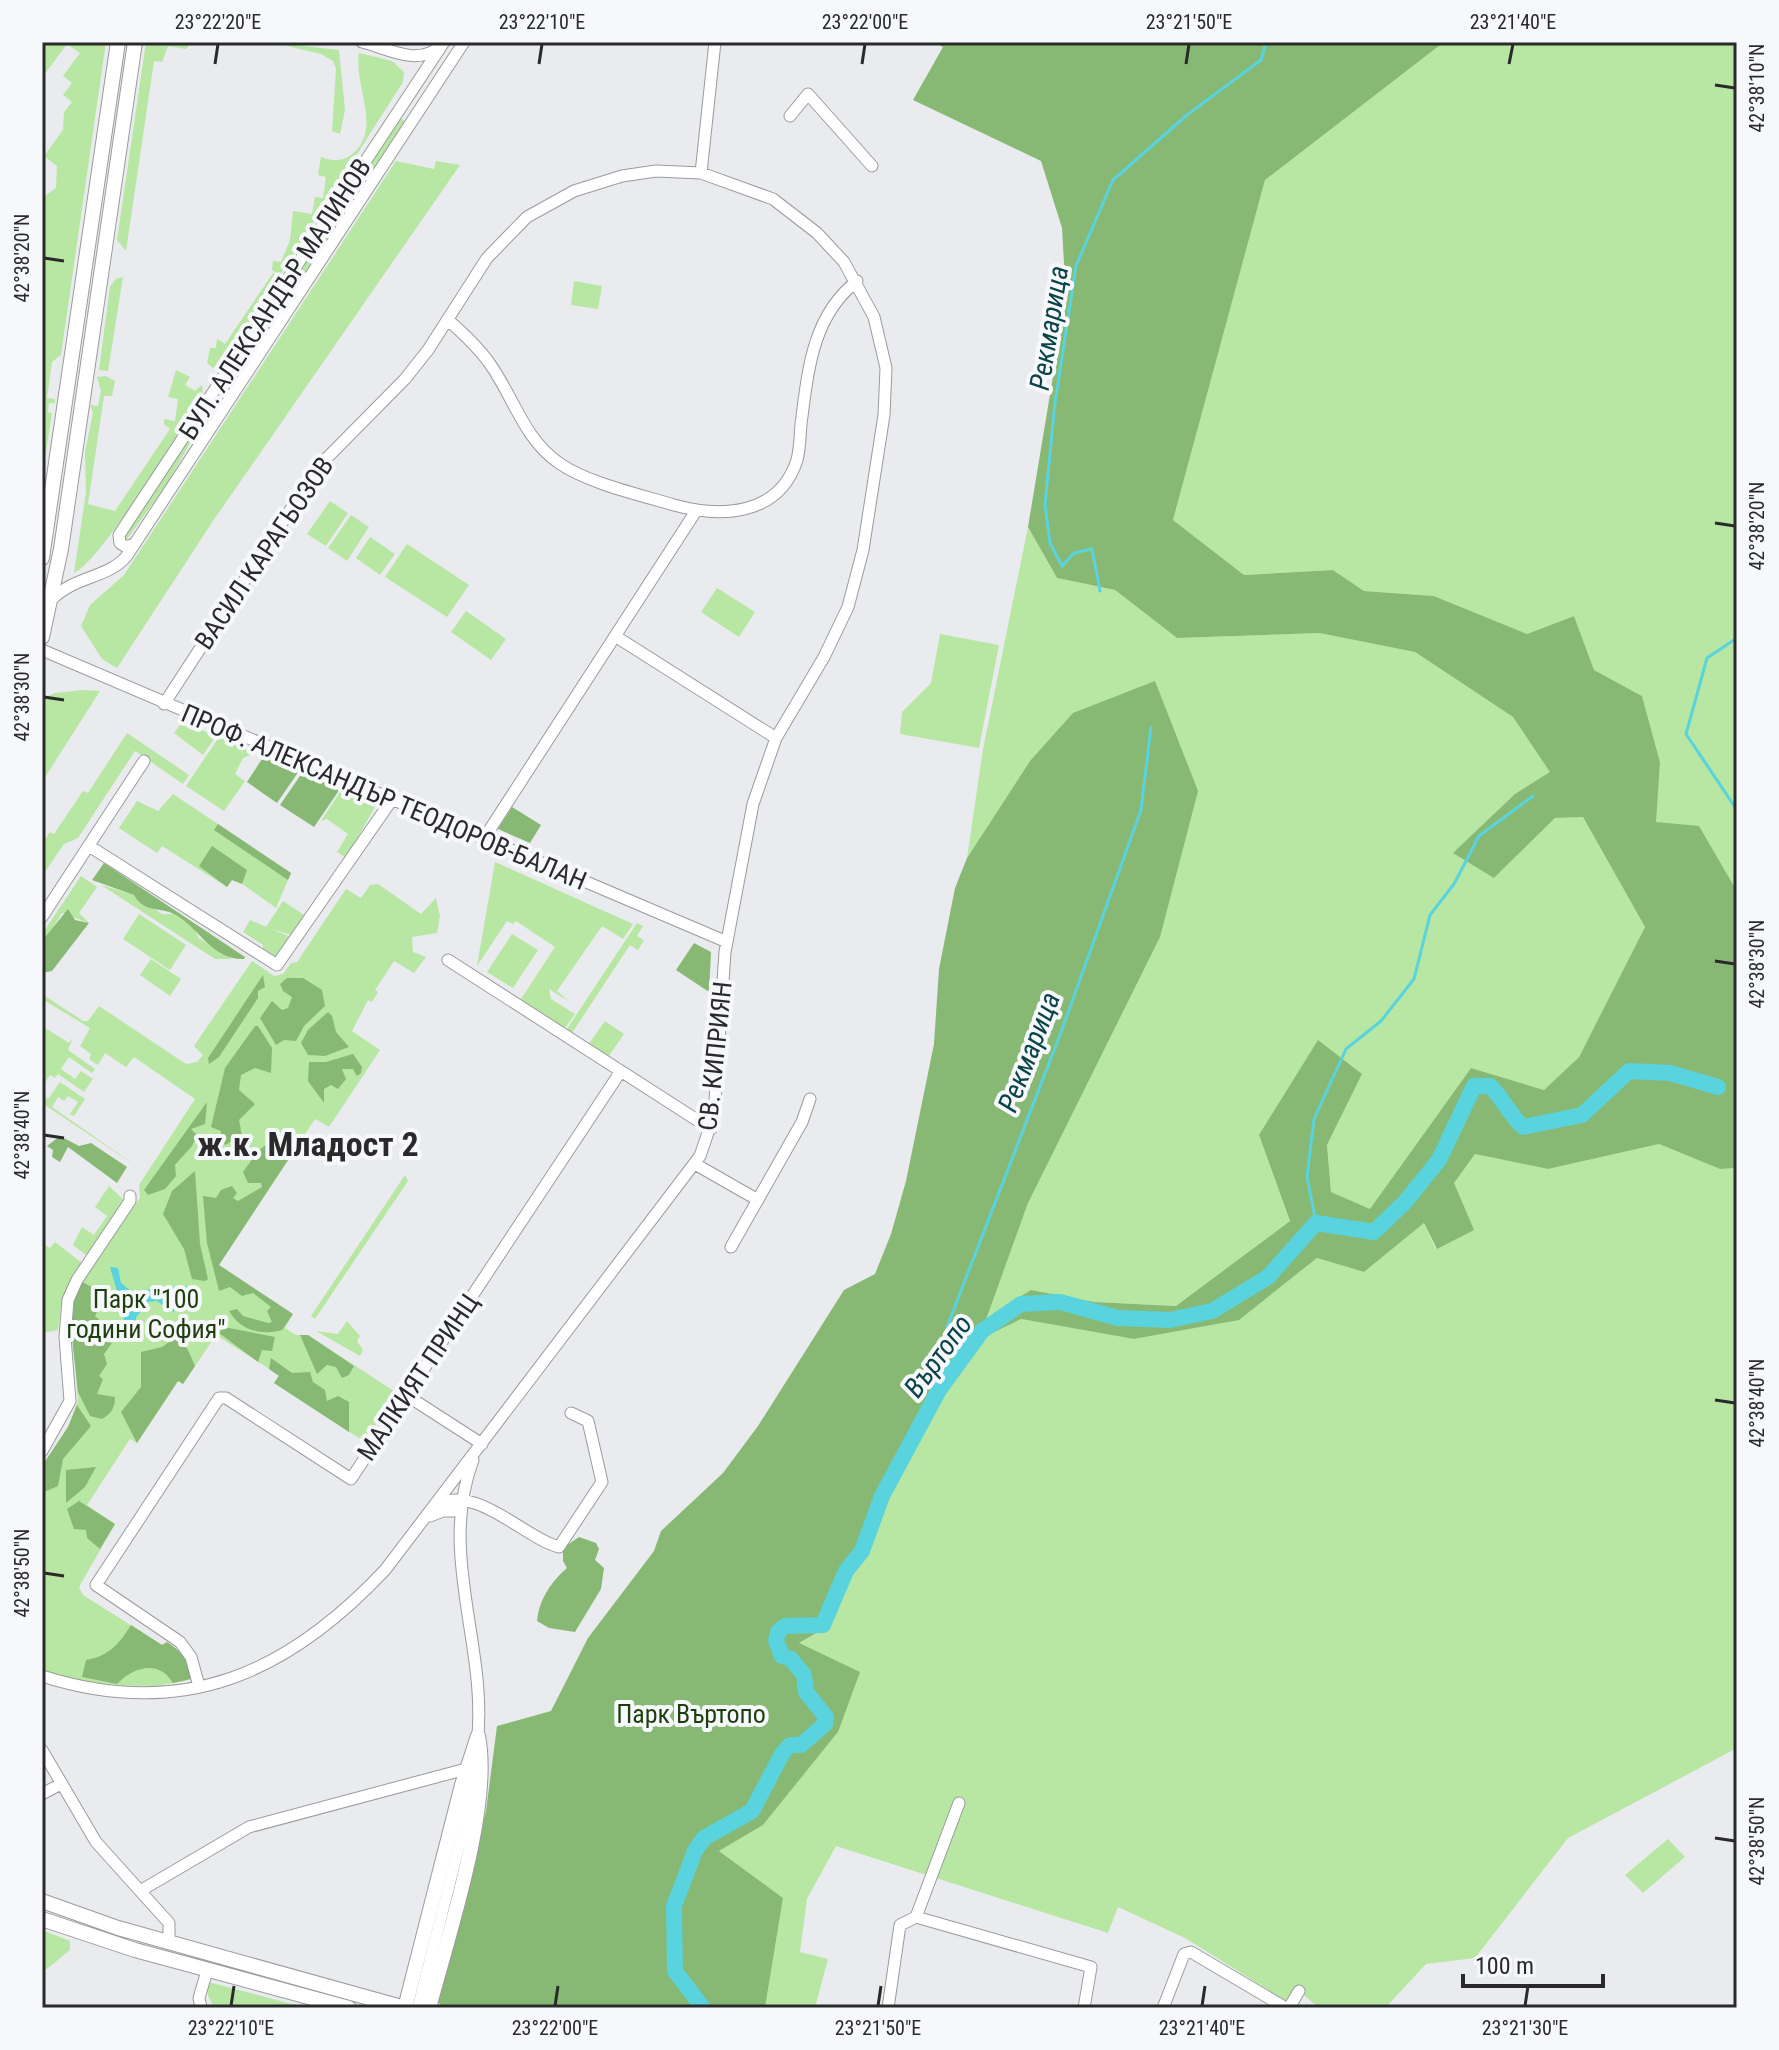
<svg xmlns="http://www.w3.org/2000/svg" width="1779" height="2050" font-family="'Roboto Condensed',sans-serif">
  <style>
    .green { fill: #b7e7a3 }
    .forest { fill: #88b974 }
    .water { fill: #59d3dd }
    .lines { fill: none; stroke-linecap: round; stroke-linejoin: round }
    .stream { stroke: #59d3dd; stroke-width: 3 }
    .river { stroke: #59d3dd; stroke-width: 16 }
    .minor-casing { stroke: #9a9b9d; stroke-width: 13 }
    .major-casing { stroke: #9a9b9d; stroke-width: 16 }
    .minor { stroke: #fff; stroke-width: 11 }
    .major { stroke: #fff; stroke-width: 14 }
    .ticks { fill: none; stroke: #2a2a2b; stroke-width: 3 }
    .labels { text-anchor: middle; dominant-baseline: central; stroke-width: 8; stroke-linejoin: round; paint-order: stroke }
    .street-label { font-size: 26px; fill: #2a2a2b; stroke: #f7f8fb }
    .park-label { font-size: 26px; fill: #1e3e0d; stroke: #f7f8fb }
    .water-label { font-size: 28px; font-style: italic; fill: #0a4448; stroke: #f7f8fb }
    .district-label { font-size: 34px; font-weight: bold; fill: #2a2a2b; stroke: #f7f8fb }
    .neatline { fill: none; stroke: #2a2a2b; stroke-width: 3 }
    .ticks-label { font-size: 20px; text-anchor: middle; fill: #2a2a2b }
  </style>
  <rect width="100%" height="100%" fill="#eaebee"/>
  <path class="green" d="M42,42h64l-45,313 -9,7 -5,36 8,1v4h-6l-1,9 4,1 -10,65v-280l14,-10 1,-22 -13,-10 19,-26 1,-18 8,-10 -9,-7 9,-12 -9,-7 17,-23 -13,-9 -23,31z
    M146,42h46l-6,7 -18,-3 -6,16 -8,-1 -28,190 -9,-11z
    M271,42l68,8 6,60 -5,24 -8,-3 4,-62 -3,-8 -12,-7z
    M1444,42h293v940l-4,2 2,-96 -80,-65 5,-61 -18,-66 -48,-26 -20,-54 -47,18 -93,-38 -70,-5 -31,-21 -89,5 -71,-55 92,-340z
    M359,53l33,8 12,11 -1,10 -123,193 -8,-5 1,-9 8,1 9,-22 3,-29 19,3 3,-17 8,1 3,-21 -8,-2 3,-18c11,4 20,5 30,-2 33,-25 2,-70 8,-102z
    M400,118l5,3 -167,254 -4,-2z
    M396,161l38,8 2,-8 24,4 -247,356 -96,147 -15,-9 -21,-33 9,-21 34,-30z
    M273,273l6,5 -58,88 -8,2 -6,-5 3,-15h6l1,-9 8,5z
    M123,277l-15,94 -9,-1 11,-84 6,-7z
    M574,281l28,5 -4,23 -27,-4z
    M176,370l14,7 -5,8 10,6 7,-6 1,10c-22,33 -101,165 -129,178l12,-81 -1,-40 8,-40 -3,-7 8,1 3,-15 -4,-14 9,-1 9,5 -3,15h-8l-16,108 27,7 55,-82 -6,-5v-5l11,2 3,-22 -10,-2z
    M212,404l-45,80 -42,58 -1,-4z
    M330,501l18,12 -22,33 -19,-12z
    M351,515l18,12 -22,34 -19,-13z
    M1028,527l29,51 58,12 62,48 142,-5 96,19 98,65 38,55 -36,22 -21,84 61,-60 28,-1 62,110 -66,130 -35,33 -73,-22 -101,142 -39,-18 -4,-47 35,-71 -103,61 31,86 -113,85 -82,-4 -64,-12 -45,45 35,-16 113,20 104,-19 79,-62 47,14 60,-49 12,26 17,-66 22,-29 73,15 111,-25 61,25 17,-1v580l-169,90 -93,120 -49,6 -41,44h-66l-19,-16 -9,12 -106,-66 -67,-31 -10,26 -272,-87 -29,53 -7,53 28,7 -13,49h-50l18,-110 -64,-47 44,-26 75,-93 -39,-89 28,-16 19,-56 16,-20 20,-55 57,-106 43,-59 46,-128 2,-442 -63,97 16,-109z
    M370,537l25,17 -15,21 -24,-17z
    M407,544l62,41 -22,32 -62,-40z
    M717,588l38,24 -16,25 -38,-25z
    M466,611l40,28 -15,21 -40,-28z
    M940,634l59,11 -20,103 -79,-14 2,-22 29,-29z
    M82,690l18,1 -58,91v-83l13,-6z
    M182,722l34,14 -13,19 -29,-22z
    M127,733l62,42 -6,9 -48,-33 -57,87 -14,6 -22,32v-32l8,-12 4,2 29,-43 5,2z
    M219,737l36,16 -12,5 -8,16 10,7 -21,30 -38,-25z
    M342,789l33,18 -29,51 -9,-6 11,-18 -21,-15 -6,2z
    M173,794l118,79 -15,35 -38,-27 -6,-1 -5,7 -65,-41 -5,7 -38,-25 18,-27 21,10z
    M495,862l138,62 -10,15 -21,-13 -45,65 13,11 -21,-13 2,10 24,15 -10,14 -44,-29 34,-52 -39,-26 -3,3 -6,-3 -30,45z
    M81,876l16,11 -18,26 10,10 -27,-10 -20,32v-11z
    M378,884l43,30 15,-16 4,18 -3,17 -25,4 1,15 13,5 -12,16 -20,-12 -19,29 3,2 -6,10 -4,-2 -16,31 28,19 -51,77 -14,-8 -96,146 74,49 -8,14 11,7h12l89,58 -32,49 -91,-59 5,-8 -63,-40 -33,49 -5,-3 -41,62 -7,-4 -43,66 28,19 -36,63 4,8 79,50 5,-3 24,37c-46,14 -105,4 -149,-8v-205l26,-39 10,-26 -6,-69 2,-31 8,-19 58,-84 -1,-13 56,-86 -61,-42 -8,10 -21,-14 -7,12 -9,-6 2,-5 -11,-8 10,-18 -48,-29v-5l41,27h5l11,-15 87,58 11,-2 6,-7 -9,-9 58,-85 22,15 9,-2 8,-11 6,-1 49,-73 15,9 9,-13z
    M101,885l33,10 28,19h13l18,12 6,12 33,21h-17z
    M283,901l24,16 -13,19 -28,-9z
    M139,914l47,31 -16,25 -47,-31z
    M250,920l43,18 -14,21 -17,-6 1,-8 -20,-13z
    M637,923l6,3 -6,10 7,4 -6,10 -8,-5 -58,88 -5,-4z
    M512,934l26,16 -25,38 -26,-16z
    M151,959l30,20 -11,17 -30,-21z
    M605,1021l19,13 -16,23 -20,-12z
    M42,1026l27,17 4,-6 -5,13 27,19 -3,4 -23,-16 -8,12 14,10 6,-8 12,8 -9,13 -26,-18 -3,4 -5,-3 -8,12z
    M60,1082l25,17 -11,17 -4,-2 8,-12 -10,-6 -4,5 -6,-4 -6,10 87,61 -97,-65v-9l6,5z
    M405,1175l3,6 -93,138 -4,-3z
    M109,1186l16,15 -39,54 -13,-10 9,-18 12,8 13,-19 -12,-9z
    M55,1242l27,21 -20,36 -4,31 -16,3v-90l8,5z
    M347,1321l13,15 -3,5 6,9 -3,6 -44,-25 22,3z
    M1668,1839l17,18 -42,36 -18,-18z
    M42,1930l28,11v9l-28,23z
    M208,1982l99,26h-93l-6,-12z"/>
  <path class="forest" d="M934,42h510l-179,138 -92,340 71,55 89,-5 31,21 70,5 93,38 47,-18 20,54 48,26 18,66 -4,60 43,4 36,62 2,280 -17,1 -61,-25 -111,25 -73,-15 -21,29 20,47 -37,19 -13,-26 -60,49 -47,-14 -78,62 -105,19 -113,-20 -35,17 8,-23 37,-23 64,12 81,4 114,-85 -31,-86 59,-95 44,34 -35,71 4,47 39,17 101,-141 73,22 35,-33 66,-130 -62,-110 -28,1 -61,60 -41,-25 62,-59 35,-22 -37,-55 -98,-65 -96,-19 -142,5 -62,-48 -58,-12 -29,-51 38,-229 -4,-70 -21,-67 -128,-61 30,-53z
    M1155,681l43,110 -38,146 -132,266 -46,128 -43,59 -57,106 -20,55 -16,20 -19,56 -28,16 61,29 -22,60 -75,93 -44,26 64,47 -18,110 -323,-1 -4,-5 48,-191 11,-85 54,-15 37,-73 66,-87 7,-20 62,-58 35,-47 86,-136 31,-16 16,-40 15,-53 28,-137 5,-75 16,-81 12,-30 63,-97 43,-48z
    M264,756l35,15 -22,32 -30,-21z
    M302,773l38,16 -26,38 -34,-22z
    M512,807l29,18 -11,18 -32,-14z
    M218,824l73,49 -3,7 -74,-50z
    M212,846l35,24 -5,14 -10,-4 -5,7 -28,-21z
    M104,863l141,94 -1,2c-32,1 -44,-30 -68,-44 -16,-9 -31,-1 -42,-20l-42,-15z
    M68,909l7,11 14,3 -37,48 -10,2v-32z
    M694,943l17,9 -2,40 -33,-22z
    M263,975l2,12 -7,4v7l-39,59 -10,7 -1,-6z
    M287,978h16l19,12 3,16 -21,20 -8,15 -12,-1 -8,5 -16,-27 12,-17 10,9 6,-2 4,-11 -9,-6 -3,-7z
    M328,1012l4,4 4,16 13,15 -24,9 -17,-1 -7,-12 7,-13z
    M255,1026h3l14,22 -1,25 -16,-5 -14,7 -2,15 16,14 -16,16 3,16 -17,9 -5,-4 1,-10 -10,-4 14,-59z
    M353,1054l9,13 -1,6 -4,3 -4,-7h-11l4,10 -8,10 -7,-4 -7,4v14l-16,-22 1,-19h17z
    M207,1102l-2,22 -14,5 6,6 -5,11 -17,19 1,11 -11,13 -17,6 -4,-5z
    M272,1131l26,14 -79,120 74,49 -11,16c-21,6 -42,0 -53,-19l8,-2 6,7 25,7 4,-1 -5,-11 4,-4 -18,-14 -11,3 -12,-9 -11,4 -12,-48 -4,-47 13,2 5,-8 11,-4 5,7 -4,5 5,3 24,-14 -1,-4h-13l-5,-11 15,-21 9,-7v-9z
    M60,1136l19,10 12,-3 36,24 -10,16 -49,-36 -8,15 -8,-5 1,-7 -6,-4z
    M195,1171l5,73 8,35 -3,2 -13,-2 -8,-30 -21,-35 9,-23z
    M82,1282l12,6 6,17 -5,11 16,15 -1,5 -33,-6 -5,-5 2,-24z
    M224,1327l51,10 -3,14 -10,-1 -4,12 -39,-29z
    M300,1335h8l46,31 -5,9 -7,3 -6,-11 -9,-2 -10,9z
    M81,1336l31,7 -8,11 3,10 -8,12 4,3 -6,15 18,3c0,11 -4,17 -13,22l-12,-3 -12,-24 -6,-54z
    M176,1337l3,7 8,4 8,18 -12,18 -5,-3 -41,62 -16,-31 20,-25v-35l21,-5z
    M271,1358l21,15 18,-1 3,10 12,8 2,11 11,-5 11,6v30l-75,-49 5,-7 -10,-7z
    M77,1405l14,21 -28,33 -5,27 -16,7v-27l26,-39z
    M96,1467l-11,20 -19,16v-33z
    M79,1501l36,23 -15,25 -13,-11 -1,-8 -12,-1 -7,-20z
    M579,1537l17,6 3,6 -4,11 9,8 -3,21 -26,43 -26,-4 -12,-7c2,-22 15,-40 30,-53l-4,-7v-13z
    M131,1625l31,20 5,-3c14,9 23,19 24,37l-18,4c-14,-24 -40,-16 -56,1l-35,-7 4,-17c22,-3 34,-17 45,-35z"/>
  <path class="water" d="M110,1267l8,1 3,15 10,8 56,-5 -2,13 -12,13 -16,-11 -10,1 -11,16v15l-13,3 1,-20z"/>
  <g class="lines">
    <path class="stream" d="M1100,591l-8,-42 -18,4 -12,13 -12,-23 -5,-39 10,-101 21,-137 37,-86 74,-65 74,-55 5,-18
      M1737,638l-30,20 -21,76 51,76
      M1316,1223l-9,-46 7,-58 32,-70 35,-28 33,-42 16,-64 24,-31 25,-48 54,-40
      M939,1390l8,-63 113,-292 81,-225 10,-83"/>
    <path class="river" d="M703,2008l-28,-37 -1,-65 21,-55 9,-13 48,-27 30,-57 8,-9h11l24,-21 1,-7 -20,-25 -2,-17 -13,-16 -9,-3 -6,-15 2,-9 7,-6 38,-1 23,-54 16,-20 20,-55 57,-106 43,-59 39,-27 39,-2 58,16 52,2 42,-9 56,-34 48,-54 58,9 31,-30 34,-42 35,-74h16c13,12 19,28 33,41l59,-12 47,-44 41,2 48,14"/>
    <defs>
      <path id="minor" d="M362,42c25,6 52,23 75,7
        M790,116l18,-22 64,72
        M701,173l14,-131
        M448,320c16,14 31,28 42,44 24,34 34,75 69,99 28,20 82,32 115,42 47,13 105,11 123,-45 3,-11 3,-25 4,-36 7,-53 11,-108 56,-143
        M134,544l-8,3 -6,-4 -1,-8 325,-493
        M51,600c25,-25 55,-21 75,-43l338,-515
        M615,636l161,102
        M42,650l685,292
        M483,840l213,-329
        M89,846l188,119 114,-164
        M42,917l102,-156
        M448,960l263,169
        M695,1164l63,36
        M731,1247l71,-125 8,-23
        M406,1395l76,49
        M42,1451l28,-50 -5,-64 3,-37 9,-20 53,-79v-5
        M473,1460c-36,95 16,189 4,284
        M436,1505c40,-22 88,33 123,42l43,-65 -14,-61 -17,-8
        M430,1516l13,-5h17
        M42,1676c142,45 246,-3 343,-106l315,-414 14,-41 11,-163 28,-148 23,-66 48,-81 24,-50 15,-57 21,-135 2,-47 -12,-51 -30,-55 -27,-29 -44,-34 -72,-26 -45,-2 -34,5 -48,15 -47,26 -40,41 -59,92 -23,29 -86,87 -155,238
        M199,1686l-8,-29 -11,-15 -84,-57 123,-187h7l125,81 270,-408
        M42,1750l54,92 73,81v20
        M42,1794l17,-9
        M140,1891l109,-64 217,-58
        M916,1917l175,50 -7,41
        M201,2008l-2,-10 8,-27
        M418,2008l45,-178 11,-61
        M888,2008l12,-83 16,-8 43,-114
        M1163,2008l21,-54 7,-2 95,56
        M1289,2008l10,-17"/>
      <path id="major" d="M42,558l76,-516
        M42,637l19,-88 74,-507
        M42,1901l76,27 287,80
        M42,1919l93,31 214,58
        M405,2008l57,-223 16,-49
        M429,2008c19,-73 63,-201 49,-272"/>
    </defs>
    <use href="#minor" class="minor-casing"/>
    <use href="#major" class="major-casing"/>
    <use href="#minor" class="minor"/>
    <use href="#major" class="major"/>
  </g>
  <path class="ticks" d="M215,64l3,-20M539,64l3,-20M862,64l3,-20M1186,64l3,-20M1509,64l4,-20M1715,85l20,3M44,258l20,3M1715,523l20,3M44,697l20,3M1715,961l20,3M44,1135l20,3M1715,1400l20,3M44,1573l20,3M1715,1838l20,3M231,2006l3,-20M555,2006l3,-20M878,2006l3,-20M1202,2006l3,-20M1525,2006l3,-20"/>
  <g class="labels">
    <g class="street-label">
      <text transform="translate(275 299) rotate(-57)">БУЛ. АЛЕКСАНДЪР МАЛИНОВ</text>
      <text transform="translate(264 553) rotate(-56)">ВАСИЛ КАРАГЬОЗОВ</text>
      <text transform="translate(384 797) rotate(23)">ПРОФ. АЛЕКСАНДЪР ТЕОДОРОВ-БАЛАН</text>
      <text transform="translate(715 1056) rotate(-84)">СВ. КИПРИЯН</text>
      <text transform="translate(418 1377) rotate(-56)">МАЛКИЯТ ПРИНЦ</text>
    </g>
    <g class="park-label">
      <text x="146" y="1299">Парк "100<tspan x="146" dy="30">години София"</tspan></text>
      <text x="691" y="1714">Парк Въртопо</text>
    </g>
    <g class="water-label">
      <text transform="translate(1049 328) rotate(-81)">Рекмарица</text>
      <text transform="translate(1029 1052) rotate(-69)">Рекмарица</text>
      <text transform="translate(938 1356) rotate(-54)">Въртопо</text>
    </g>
    <g class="district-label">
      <text x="308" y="1144">ж.к. Младост 2</text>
    </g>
  </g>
  <rect width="1779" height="2050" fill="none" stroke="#f7f8fb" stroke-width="88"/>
  <path d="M1463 1974v12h140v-12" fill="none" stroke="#2a2a2b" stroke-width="4"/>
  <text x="1475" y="1974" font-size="24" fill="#2a2a2b" stroke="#f7f8fb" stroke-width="6" paint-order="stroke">100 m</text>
  <rect x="44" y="44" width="1691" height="1962" class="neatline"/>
  <g class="ticks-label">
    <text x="218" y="29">23°22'20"E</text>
    <text x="542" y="29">23°22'10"E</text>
    <text x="865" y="29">23°22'00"E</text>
    <text x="1189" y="29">23°21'50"E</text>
    <text x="1513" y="29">23°21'40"E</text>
    <text transform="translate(1757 88) rotate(-90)" y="7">42°38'10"N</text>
    <text transform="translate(22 258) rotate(-90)" y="7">42°38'20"N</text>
    <text transform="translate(1757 526) rotate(-90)" y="7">42°38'20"N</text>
    <text transform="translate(22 697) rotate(-90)" y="7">42°38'30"N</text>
    <text transform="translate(1757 964) rotate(-90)" y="7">42°38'30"N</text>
    <text transform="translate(22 1135) rotate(-90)" y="7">42°38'40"N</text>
    <text transform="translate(1757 1403) rotate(-90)" y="7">42°38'40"N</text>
    <text transform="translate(22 1573) rotate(-90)" y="7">42°38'50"N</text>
    <text transform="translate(1757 1841) rotate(-90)" y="7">42°38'50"N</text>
    <text x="231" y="2035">23°22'10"E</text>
    <text x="555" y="2035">23°22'00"E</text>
    <text x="878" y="2035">23°21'50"E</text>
    <text x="1202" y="2035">23°21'40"E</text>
    <text x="1525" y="2035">23°21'30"E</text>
  </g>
</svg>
